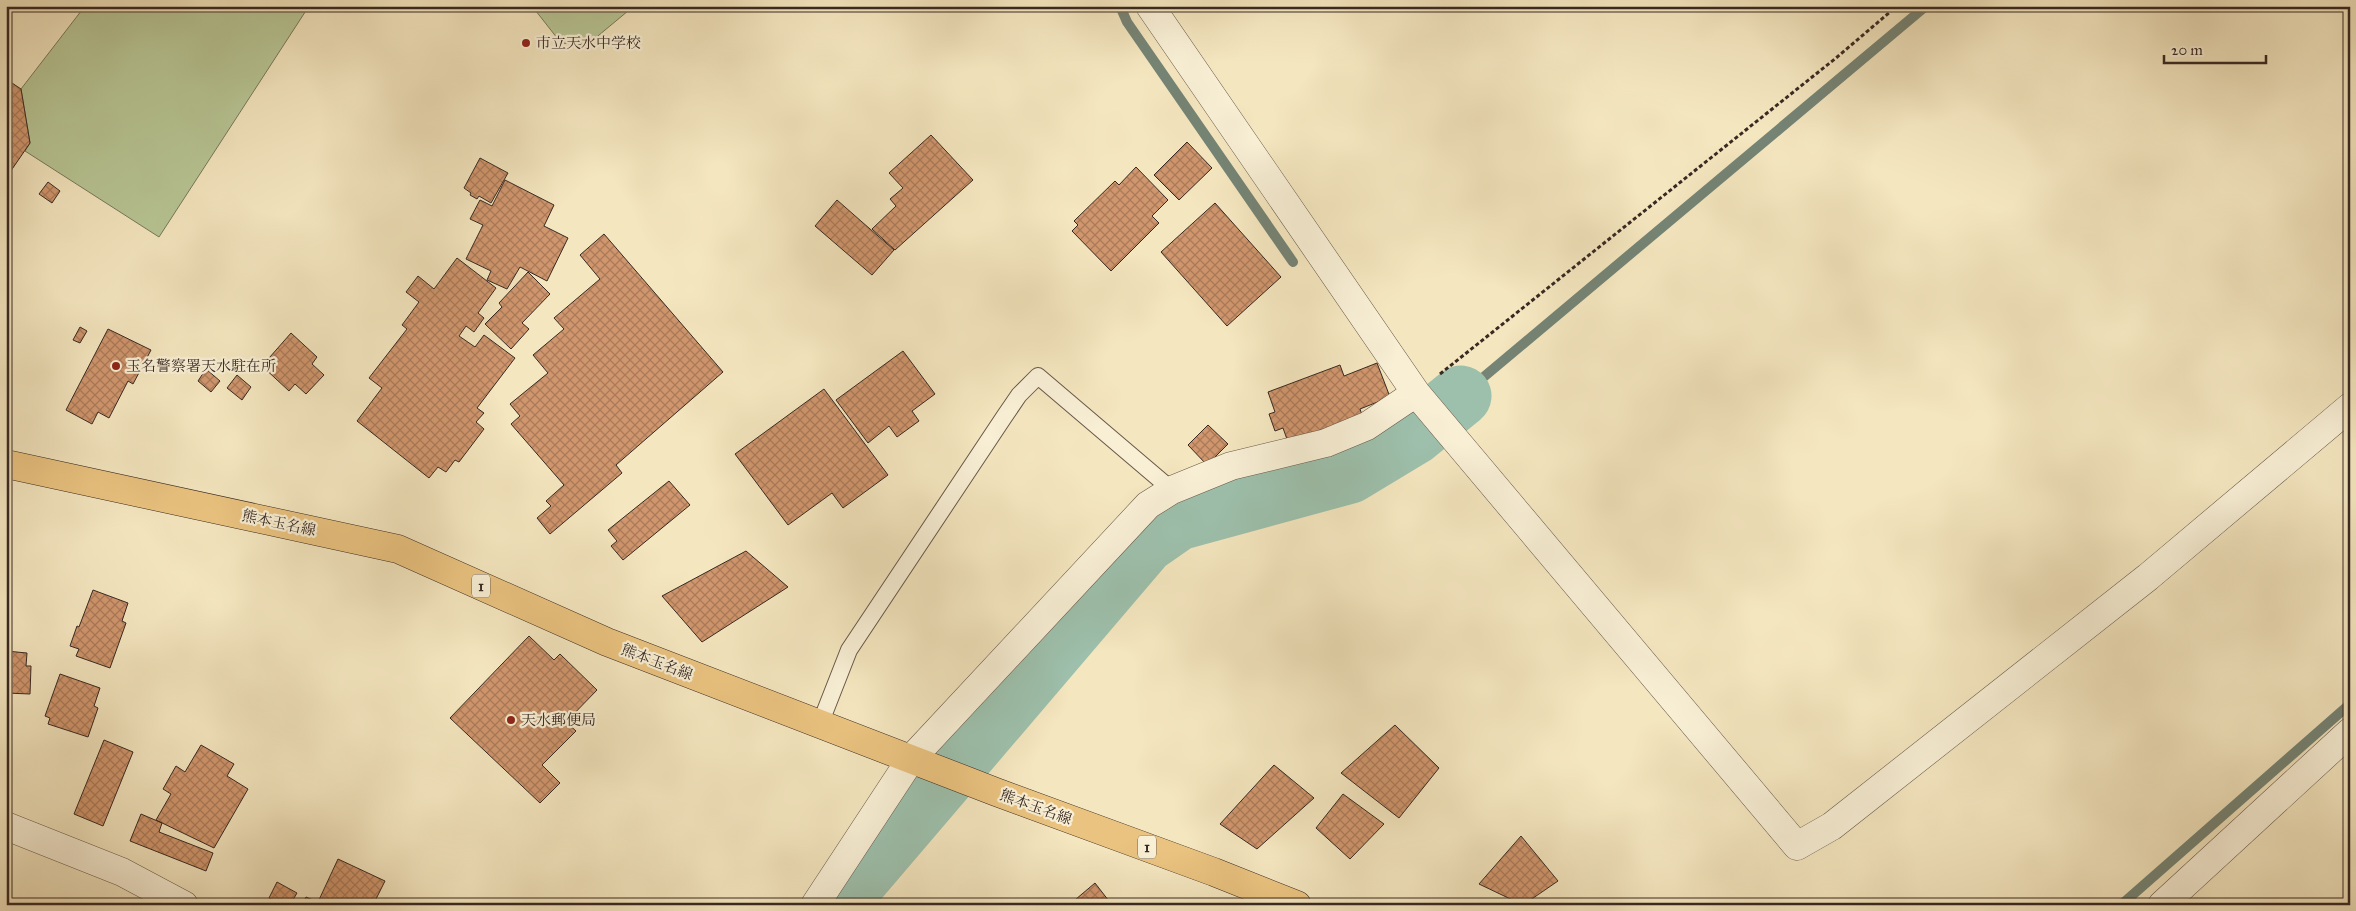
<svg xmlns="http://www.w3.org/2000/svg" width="2356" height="911" font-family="'IM FELL Great Primer','Noto Serif JP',serif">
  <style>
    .green { fill: #b8c695; stroke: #78785c }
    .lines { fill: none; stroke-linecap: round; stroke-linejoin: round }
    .stream { stroke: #758475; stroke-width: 10 }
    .river { stroke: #9dc0ac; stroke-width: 61 }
    .building { fill: url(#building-cross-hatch); stroke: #382922 }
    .service-casing { stroke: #675849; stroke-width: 18 }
    .minor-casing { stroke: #675849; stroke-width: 29 }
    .primary-casing { stroke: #382922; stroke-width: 29 }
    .path { stroke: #382922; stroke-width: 3; stroke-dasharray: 4 2.5; stroke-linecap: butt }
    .service { stroke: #f8efd5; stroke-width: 16 }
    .minor { stroke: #f8efd5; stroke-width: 28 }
    .primary { stroke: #eac380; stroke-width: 28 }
    .poi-dot { fill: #8f2418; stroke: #f8efd5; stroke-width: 2 }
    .labels { text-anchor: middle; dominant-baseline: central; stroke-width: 4.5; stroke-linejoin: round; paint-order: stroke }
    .shield { fill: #f8efd5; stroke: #726458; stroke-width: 1 }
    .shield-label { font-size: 14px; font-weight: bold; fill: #382922 }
    .poi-label { font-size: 15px; fill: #382922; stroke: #f8efd5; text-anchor: start }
    .street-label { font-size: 15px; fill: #382922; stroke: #f8efd5 }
  </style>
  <defs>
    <pattern id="building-cross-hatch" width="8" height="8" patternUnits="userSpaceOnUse" patternTransform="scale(1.25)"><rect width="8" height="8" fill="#d0966d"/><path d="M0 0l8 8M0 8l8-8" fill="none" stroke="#aa7a59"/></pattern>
  </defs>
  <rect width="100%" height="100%" fill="#f4e6bf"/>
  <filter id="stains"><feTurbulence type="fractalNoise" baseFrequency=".004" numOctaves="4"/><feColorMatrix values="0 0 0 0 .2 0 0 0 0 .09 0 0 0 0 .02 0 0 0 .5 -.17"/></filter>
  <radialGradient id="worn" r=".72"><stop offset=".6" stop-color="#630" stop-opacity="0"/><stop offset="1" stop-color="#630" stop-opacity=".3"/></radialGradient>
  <path class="green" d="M85,6h224l-150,231 -134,-86 5,-8 -9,-54z
    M532,6h102l-47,39 -26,-2z"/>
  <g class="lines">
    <path class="stream" d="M1120,6l7,16 166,240
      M1461,396l465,-390
      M2121,905l229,-201"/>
    <path class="river" d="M841,905l13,-21 291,-341 33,-23 172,-47 63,-38 48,-39"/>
  </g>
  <path class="building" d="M6,79l15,10 9,54 -24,35z
    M931,135l42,45 -78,70 -23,-21 24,-23 -6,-7 13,-11 -14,-15z
    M1187,142l25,26 -33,32 -25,-25z
    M480,158l28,15 -17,30 -12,-7 -2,3 -7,-4 1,-2 -7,-5z
    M1136,167l32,33 -16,16 7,7 -48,48 -39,-40 6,-6 -4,-4 41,-40 4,4z
    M505,180l49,25 -10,21 24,12 -21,43 -27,-14 -13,22 -20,-9 4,-9 -25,-12 17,-34 -13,-6 10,-19 12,6z
    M48,182l12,9 -8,12 -13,-9z
    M837,200l57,50 -22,25 -57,-49z
    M1215,203l66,74 -54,49 -66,-74z
    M604,234l119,138 -107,93 6,8 -72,61 -13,-16 14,-12 -5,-5 18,-16 -53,-61 9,-8 -10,-12 38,-31 -15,-18 31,-26 -10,-11 46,-39 -20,-24z
    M457,258l39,30 -18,25 6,5 -10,14 -8,-6 -7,10 16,11 9,-12 31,23 -38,50 7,5 -8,9 8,7 -25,33 -4,-2 -9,12 -8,-5 -9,11 -72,-57 25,-33 -13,-10 38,-49 -5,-4 17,-23 -13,-10 12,-16 16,13z
    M528,272l22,22 -28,29 7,6 -18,20 -26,-25 17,-17 -3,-4z
    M80,327l7,4 -7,12 -7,-3z
    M108,329l43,21 -18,34 -5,-3 -19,37 -11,-6 -6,12 -26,-14z
    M291,333l26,24 -5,7 12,11 -18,19 -11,-10 -6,7 -27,-25z
    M903,351l32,43 -23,17 7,10 -22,16 -8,-11 -21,17 -32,-43z
    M1377,363l13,34 -30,12 3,9 -75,24 -5,-14 -8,3 -6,-17 6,-2 -7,-20 72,-27 4,11z
    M206,369l14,12 -9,11 -13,-11z
    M237,375l14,12 -9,13 -15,-12z
    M824,389l64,86 -45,33 -11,-15 -44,32 -53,-71z
    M1208,425l20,19 -21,21 -19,-20z
    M669,481l21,24 -67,55 -12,-14 6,-5 -9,-11z
    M746,551l42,36 -86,55 -40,-46z
    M93,590l35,13 -6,18 4,2 -16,45 -34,-12 3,-7 -9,-3 7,-20 2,1z
    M529,636l25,24 6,-6 37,36 -31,32 10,9 -34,34 18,18 -20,20 -90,-85z
    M6,651l21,2 -1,13h5l-1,28 -24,-1z
    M60,674l40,14 -6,18 4,2 -10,29 -40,-13 2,-6 -5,-2z
    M1395,725l44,43 -40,50 -58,-45z
    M104,740l29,12 -30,74 -29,-12z
    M201,745l33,19 -7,12 21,13 -34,59 -58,-28 15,-26 -8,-5 13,-23 9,6z
    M1274,765l40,33 -57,51 -37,-25z
    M1343,794l41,30 -34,35 -34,-31z
    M141,814l21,9 -3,9 54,21 -7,18 -76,-30z
    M1521,836l37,45 -35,24 -44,-21z
    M338,859l47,22 -12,24h-71l4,-8 12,5z
    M277,882l20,11 -7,12h-9l-12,-7z
    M1095,883l17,22h-43z"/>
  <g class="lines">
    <defs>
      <path id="service" d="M820,724l29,-74 155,-233 15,-22 19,-19 134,114"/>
      <path id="minor" d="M1150,6l266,387 381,453 35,-20 316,-249 202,-170
        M6,826l116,46 62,33
        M815,905l96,-146 237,-254 24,-15 59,-24 95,-23 41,-17 49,-33
        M2162,905l188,-173"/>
      <path id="primary" d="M6,464l392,85 209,93 389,150 218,80 83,33"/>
    </defs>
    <use href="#service" class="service-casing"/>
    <use href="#minor" class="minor-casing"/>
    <use href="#primary" class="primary-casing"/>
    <path class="path" d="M1440,374l396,-316 61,-52"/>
    <use href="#service" class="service"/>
    <use href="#minor" class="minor"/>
    <use href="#primary" class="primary"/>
  </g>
  <g class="poi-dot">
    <circle cx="526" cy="43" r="5"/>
    <circle cx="116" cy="366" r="5"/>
    <circle cx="511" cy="720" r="5"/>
  </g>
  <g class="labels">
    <g class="shield">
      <rect x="472" y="574.5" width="18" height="23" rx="4"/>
      <rect x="1138" y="835.5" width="18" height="23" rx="4"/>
    </g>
    <g class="shield-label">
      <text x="481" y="586">1</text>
      <text x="1147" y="847">1</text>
    </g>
    <g class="poi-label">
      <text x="536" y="43">市立天水中学校</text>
      <text x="126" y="366">玉名警察署天水駐在所</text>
      <text x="521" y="720">天水郵便局</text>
    </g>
    <g class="street-label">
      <text transform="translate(279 523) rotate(12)">熊本玉名線</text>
      <text transform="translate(657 662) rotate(21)">熊本玉名線</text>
      <text transform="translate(1036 807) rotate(20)">熊本玉名線</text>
    </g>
  </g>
  <rect width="2356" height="911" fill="none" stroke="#f4e6bf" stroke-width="25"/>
  <rect x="8" y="8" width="2341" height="896" fill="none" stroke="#382922" stroke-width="2.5"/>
  <rect x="12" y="12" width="2331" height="886" fill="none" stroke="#382922"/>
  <path d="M2164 55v8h102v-8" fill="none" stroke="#382922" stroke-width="2.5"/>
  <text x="2171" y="55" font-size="15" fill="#382922" stroke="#f8efd5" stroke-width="4" paint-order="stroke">20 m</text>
  <rect width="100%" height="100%" filter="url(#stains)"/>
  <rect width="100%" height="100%" fill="url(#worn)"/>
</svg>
